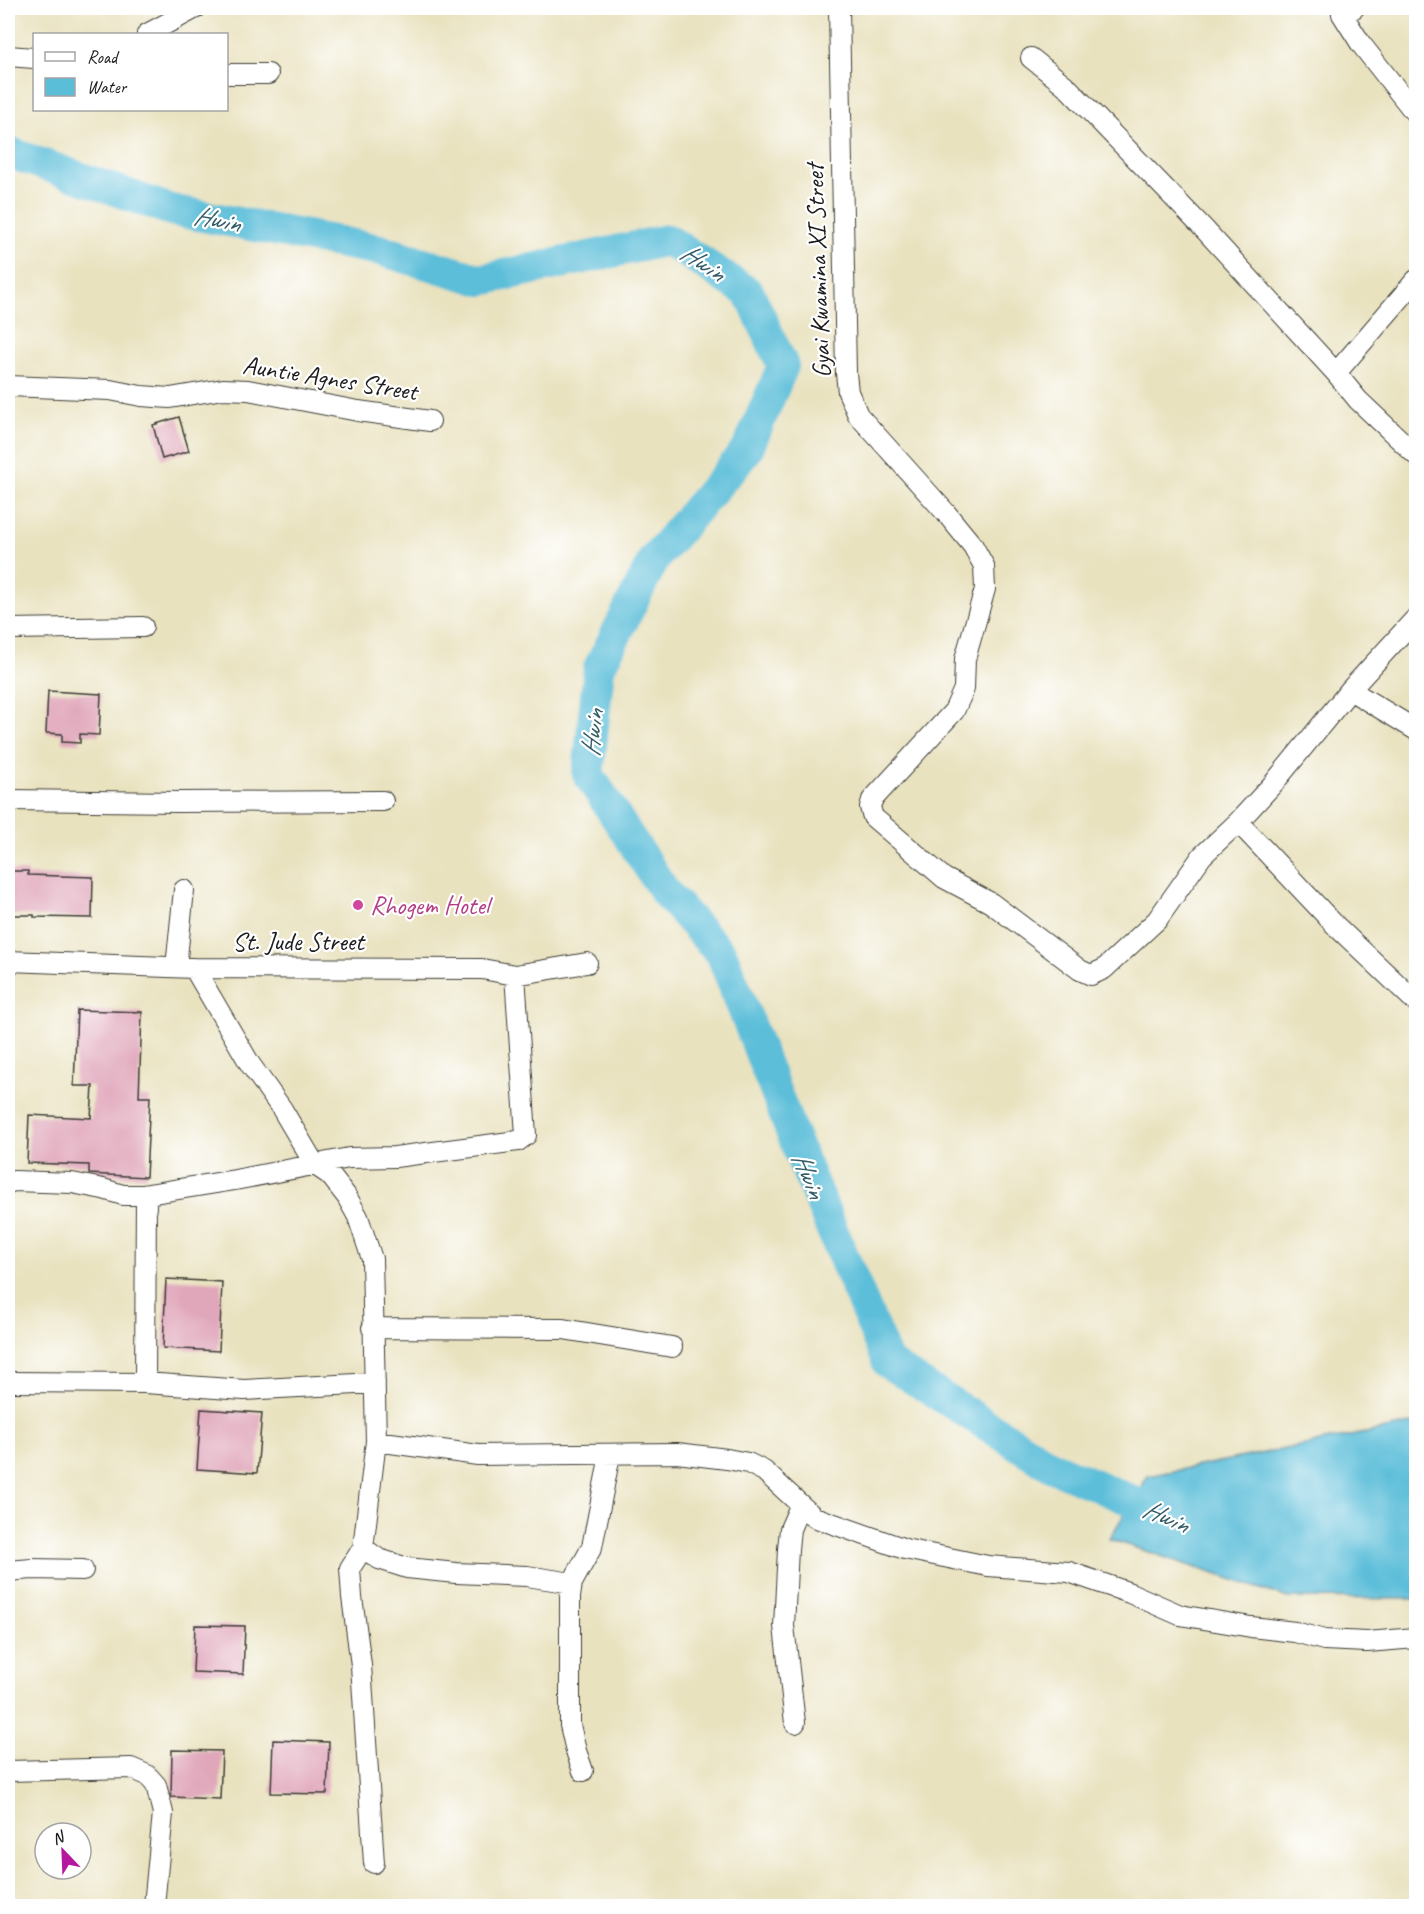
<svg xmlns="http://www.w3.org/2000/svg" width="1424" height="1914" font-family="Caveat,sans-serif">
  <style>
    .water { fill: #5bbed9; stroke: #3c6d7a; stroke-width: 1.5 }
    .lines { fill: none; stroke-linecap: round; stroke-linejoin: round }
    .river { stroke: #5bbed9; stroke-width: 32 }
    .building { fill: #e0a6ba }
    .street-casing { stroke: #3b3a34; stroke-width: 22 }
    .street { stroke: #fff; stroke-width: 20 }
    .hotel-dot { fill: #d1479c; stroke: #fff; stroke-width: 2 }
    .labels { text-anchor: middle; dominant-baseline: central; stroke-width: 4.5; stroke-linejoin: round; paint-order: stroke }
    .street-label { font-size: 26px; fill: #1c1c1c; stroke: #fff }
    .hotel-label { font-size: 26px; fill: #b23c85; stroke: #fff; text-anchor: start }
    .water-label { font-size: 27px; font-style: italic; fill: #355d68; stroke: #fff }
  </style>
  <rect width="100%" height="100%" fill="#fff"/>
  <filter id="ink" filterUnits="userSpaceOnUse"><feTurbulence type="fractalNoise" baseFrequency=".0167" numOctaves="2"/><feDisplacementMap in="SourceGraphic" scale="12" xChannelSelector="R" yChannelSelector="G"/><feConvolveMatrix kernelMatrix="1 2 1 2 8 2 1 2 1" color-interpolation-filters="sRGB"/></filter>
  <filter id="wash" filterUnits="userSpaceOnUse"><feTurbulence type="fractalNoise" baseFrequency=".008" numOctaves="4" result="noise"/><feDisplacementMap in="SourceGraphic" scale="24" xChannelSelector="R" yChannelSelector="G"/><feGaussianBlur stdDeviation="1.35" result="paint"/><feColorMatrix in="noise" values="0 0 0 0 0 0 0 0 0 0 0 0 0 0 0 0 0 1.4 0 .05"/><feComposite in="paint" operator="in"/></filter>
  <g filter="url(#wash)">
    <rect width="100%" height="100%" fill="#e9e2bf"/>
    <path class="water" d="M1416,1422v177l-128,-1 -179,-59 39,-63 258,-51z"/>
    <g class="lines">
      <path class="river" d="M8,152l163,58 209,40 101,30 187,-40 81,53 34,73 -36,84 -93,109 -55,109 -11,106 77,118 57,63 74,189 92,219 165,104 119,51"/>
    </g>
    <g id="blocks">
      <path class="building" d="M179,417l10,34 -27,8 -9,-34z
        M48,691l53,3 -2,41 -19,-1v9l-18,-1v-8l-16,-1z
        M8,871h20v4l65,2 -1,41 -58,-1v-2h-26z
        M77,1010l65,2 -3,85h11l-4,80 -57,-3v-9l-62,-2 2,-48 62,3 2,-32h-19z
        M166,1279l56,3 -3,69 -56,-3z
        M201,1409l61,4 -5,60 -60,-4z
        M195,1625l50,1 -2,48 -50,-2z
        M273,1740l56,2 -2,52 -56,-1z
        M172,1750l50,1 -2,48 -49,-2z"/>
    </g>
  </g>
  <g filter="url(#ink)">
    <use href="#blocks" fill-opacity="0" stroke="#3b3a34" stroke-width="1.5"/>
    <g class="lines">
      <defs>
        <path id="street" d="M839,8l7,365 2,19 10,23 88,98 27,33 11,20 1,23 -20,70 -1,30 -10,22 -82,89 -2,7 3,10 71,61 47,25 89,67 11,5 13,-6 53,-49 45,-64 36,-34 35,-38 77,-94 66,-72
          M1354,8l-12,6 19,30 55,70
          M147,34l49,-26
          M8,56l26,2
          M1031,58l35,28 139,144 131,143
          M226,74h42
          M1416,280l-80,93 22,27 58,55
          M8,386l102,4 31,6 29,2 53,-9 25,1 110,21 72,10
          M8,629l135,-2
          M1350,690l66,40
          M8,800l171,2 204,-1
          M1238,822l98,104 80,76
          M8,961l186,7 288,1 33,6 72,-12
          M176,967l8,-77
          M194,968l56,96 32,45 33,56 15,10 17,22 11,20 14,42 4,182 -13,107 -13,20 2,29 9,68 13,198
          M8,1183l6,-2 58,2 31,6 20,6h19l93,-15 114,-22 46,-1 123,-16 8,-6 -11,-160
          M372,1328l191,1 109,18
          M8,1382l137,1 99,7 131,-7
          M145,1383l1,-188
          M376,1441l102,14 199,-2 50,6 21,4 16,8 50,46 91,32 83,17 81,6 61,21 50,22 71,12 44,5 29,8 43,2 49,-4
          M363,1548l16,11 28,9 49,5 71,3 45,7
          M8,1571l24,-2 51,1
          M795,1723l-11,-97 4,-77 2,-20 10,-23
          M8,1771l123,-3 16,7 9,10 7,28 -9,93
          M583,1771l-7,-20 -6,-26v-128l2,-14 20,-36 18,-92"/>
      </defs>
      <use href="#street" class="street-casing"/>
      <use href="#street" class="street"/>
    </g>
  </g>
  <circle class="hotel-dot" cx="358" cy="905" r="6"/>
  <g class="labels">
    <g class="street-label">
      <text transform="translate(818 271) rotate(-92)">Gyai Kwamina XI Street</text>
      <text transform="translate(330 378) rotate(9)">Auntie Agnes Street</text>
      <text x="298" y="941">St. Jude Street</text>
    </g>
    <g class="hotel-label">
      <text x="370" y="905">Rhogem Hotel</text>
    </g>
    <g class="water-label">
      <text transform="translate(217 219) rotate(11)">Hwin</text>
      <text transform="translate(703 262) rotate(33)">Hwin</text>
      <text transform="translate(592 733) rotate(-84)">Hwin</text>
      <text transform="translate(809 1175) rotate(67)">Hwin</text>
      <text transform="translate(1166 1516) rotate(23)">Hwin</text>
    </g>
  </g>
  <rect width="1424" height="1914" fill="none" stroke="#fff" stroke-width="30"/>
  <rect x="33" y="33" width="195" height="78" fill="#ffffff" stroke="#a4a4a4" stroke-width="1.5"/>
  <rect x="45" y="52" width="30" height="9" fill="#ffffff" stroke="#a4a4a4" stroke-width="1.5"/>
  <text x="87" y="63" font-size="18" fill="#1c1c1c">Road</text>
  <rect x="45" y="78" width="30" height="18" fill="#5bbed9" stroke="#a4a4a4" stroke-width="1.5"/>
  <text x="87" y="93" font-size="18" fill="#1c1c1c">Water</text>
  <g transform="translate(63 1851) rotate(337)"><circle r="28" fill="#ffffff" stroke="#a4a4a4" stroke-width="1.5"/>
  <path d="M0-4.5L10 22L0 15L-10 22Z" fill="#b5179e"/>
  <text y="-9" font-size="16" font-weight="bold" text-anchor="middle" fill="#1c1c1c">N</text>
  </g>
</svg>
